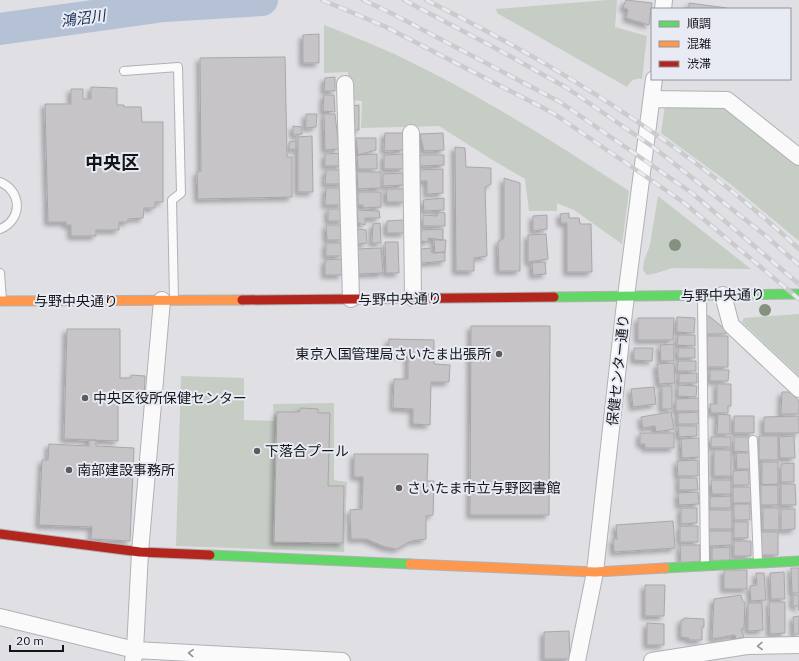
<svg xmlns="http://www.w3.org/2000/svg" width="799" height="661" font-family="'IBM Plex Sans','Noto Sans JP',sans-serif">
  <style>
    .green { fill: #c6cdc5 }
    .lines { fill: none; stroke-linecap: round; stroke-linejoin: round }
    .river { stroke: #b5c2d5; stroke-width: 32 }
    .building { fill: #c6c4c6; stroke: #a9a7aa; filter: url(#shadow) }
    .lane-casing { stroke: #b1b1b5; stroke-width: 10 }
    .street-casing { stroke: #b1b1b5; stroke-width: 18 }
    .fast-casing { stroke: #b1b1b5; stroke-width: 11 }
    .slow-casing { stroke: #b1b1b5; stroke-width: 11 }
    .jam-casing { stroke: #b1b1b5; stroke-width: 11 }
    .lane { stroke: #fafafb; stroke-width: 8 }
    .street { stroke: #fafafb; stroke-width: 16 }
    .fast { stroke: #63d668; stroke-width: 9 }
    .slow { stroke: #ff974d; stroke-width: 9 }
    .jam { stroke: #b3261e; stroke-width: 9 }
    .rail-casing { stroke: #cbcbcc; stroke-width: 4.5 }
    .rail { stroke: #e9ebf4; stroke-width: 3; stroke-dasharray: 9; stroke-linecap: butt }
    .tree { fill: #83917e }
    .oneway { stroke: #929395 }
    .poi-dot { fill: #5b5c5f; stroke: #e9ebf4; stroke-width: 1.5 }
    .labels { text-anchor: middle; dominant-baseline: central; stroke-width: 4; stroke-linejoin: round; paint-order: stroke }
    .street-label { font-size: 14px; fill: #141518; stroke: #e9ebf4 }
    .poi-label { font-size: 14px; fill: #141518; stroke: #e9ebf4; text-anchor: start }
    .water-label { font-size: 15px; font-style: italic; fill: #122d50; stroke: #e9ebf4 }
    .district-label { font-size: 18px; font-weight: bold; fill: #141518; stroke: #e9ebf4 }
  </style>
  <defs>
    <filter id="shadow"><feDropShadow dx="-3.5" dy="3.5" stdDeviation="2" flood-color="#0004"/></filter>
  </defs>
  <rect width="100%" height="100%" fill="#dfdfe4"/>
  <path class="green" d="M608,0h9l-2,27 32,9 -5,43c-7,-1 -11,1 -15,8l-130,-74 -1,-4z
    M324,25c23,9 46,18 68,28 83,39 161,88 237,138l-7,53 -48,-34 -17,-7v8h-28l-4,-32 -34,-20 -52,-33 -78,2 1,-27 -13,-1 -1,-28 -24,1z
    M724,104l75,58v79l-70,-58 -68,-50 4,-28z
    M658,196l93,73 -79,-1 -15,5 -10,2 -4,-5 1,-9 6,-16z
    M799,314v62l-57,-54 2,-4z
    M181,376l63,2v42l30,1 -1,-17 61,-1v77l13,2 -3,70 -168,-6z"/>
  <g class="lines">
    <path class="river" d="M0,29l164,-23 98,-6"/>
  </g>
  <path class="building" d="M626,0l26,3 -3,22 -23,-7 2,-8 -5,-3z
    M689,3l38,5v1h-38z
    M319,34v29h-16v-28z
    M285,57l2,100h5v40l-94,2 -1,-27 4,-1 -1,-113z
    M335,77v14h-11l1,-13z
    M91,87l26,1v17h7v2h17l1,15h21v80h-8v6h-11l-1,10 -15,1v3h-9v8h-23v6h-25v-11h-5v-3h-18l-3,-118h26v-15h12v10h8z
    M324,95h10l1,17 -12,-1z
    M359,105v25h-7v-24z
    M306,114h11l-1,13 -10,1z
    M324,114h11l4,35 -14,1z
    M293,126l9,1v7l-9,1z
    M385,133h20l-1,17 -20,1z
    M443,133l1,17 -20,1 -4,-17z
    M312,136l1,56h-15v-55z
    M356,138h20v12l-18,5z
    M296,141v8l-7,1v-8z
    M455,147l10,1 1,19 25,1v16l-6,3 2,69 -13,2v13h-18z
    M342,153l-1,13h-16v-12z
    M377,154v15h-19l-1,-14z
    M404,154v15h-20v-14z
    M420,155h24v10l-24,1z
    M443,169v24l-16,1v-13h-7v-11z
    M326,170h18l-1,14h-18z
    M357,172h24v16l-23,1z
    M403,173l1,12 -21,1v-12z
    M504,178l16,5v88h-21l-1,-29 6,-4z
    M326,188h16l1,17h-18z
    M386,189h18l1,13h-18z
    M358,192h23v15l-18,1v-3h-5z
    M444,198v12l-20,1 -1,-11z
    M328,209h15v12h-15z
    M357,210l22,1 1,7h-15v7l-7,-2z
    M439,212l6,1v13h-22v-11l14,1z
    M569,213v5h10l1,6h11l1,48h-25v-49h-6l-1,-9z
    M547,215v14l-14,2v-15z
    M404,220l1,13h-18v-12z
    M380,223l1,20h-9l1,-19z
    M326,225h17v15h-16z
    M356,229l10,1 1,13 -10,1z
    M443,229v11l-15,-2v4l-7,-1v-11z
    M546,234l2,25 -20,3v-27z
    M434,240h12l-1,12 -10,1z
    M385,242h13l1,31h-13z
    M326,243h15l1,13h-16z
    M381,248l2,25 -24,1 -2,-25z
    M430,248l2,5 13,-1v9l-24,2v-14z
    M342,259v16h-17v-15z
    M545,262l1,12 -13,1 -1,-12z
    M705,316h4l17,14v4h-21z
    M677,317l18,1 -1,15 -17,-1z
    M638,318h36l-1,22h-35z
    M471,326h79l-1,189h-79z
    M67,329h53v49h11v-3l14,1 -1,23 -11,-1v-3l-15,1v45l-54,-2z
    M678,335h17v11l-18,-1z
    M707,336h21v31h-21z
    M389,339l45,1v24l16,1 -1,17h-18l-1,43 -17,-1v-15l-20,-1 1,-29h14v-24l-20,-1z
    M674,344v17h-13l-1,-16z
    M634,348h19l-1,13 -18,-1z
    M678,348h17v10h-17z
    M678,361h18v10h-19z
    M674,363l1,20 -16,1 -2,-20z
    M710,370h19l-1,11h-18z
    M697,373v10h-18v-9z
    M717,384h14v22h-3v7h-17l-1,-9h7z
    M678,385l19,1 -1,11 -18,-1z
    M662,386h10v23h-10z
    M654,387l2,17 -23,3 -2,-18z
    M782,392h9l8,9v13h-18z
    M699,398l1,13h-24v-12z
    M301,408l17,1v4h12l-2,73h16l-1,57 -69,-1 3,-130h22z
    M671,412l3,17 -18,3 -1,-6 -12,2 -2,-11z
    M698,412l1,12h-21v-11z
    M718,414l12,1v19h-13z
    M734,416h20v17h-20z
    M799,416v17h-35v-16z
    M678,426h19v10l-18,1z
    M640,433h34v15h-29v-4h-5z
    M759,436h19v24h-19z
    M794,436l1,22h-15l-1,-21z
    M711,437h20v10h-20z
    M734,437h16v15l-16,-1z
    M699,438l1,19 -18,1 -1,-19z
    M89,440h7v6l38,2 -4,93 -39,-2 1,-12 -53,-2 3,-65h6l1,-16 40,2z
    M714,450h17v26h-17z
    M736,453h14v16h-13z
    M354,454h74l-1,27h7l-1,34 -7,1v23l-15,2 -14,8 -12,-2 -19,-8h-15l-1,-29 12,-1 1,-32h-9z
    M698,460v16h-20l-1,-15z
    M762,462h16v22l-16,1z
    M794,463v19h-13v-18z
    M749,470v15h-16v-14z
    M679,478h18l1,12h-19z
    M711,480h20v14h-19z
    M781,484h14l1,21h-15z
    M761,485h17v20h-17z
    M733,487h19v16h-19z
    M698,492l1,12 -20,1 -1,-12z
    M731,496v12h-21v-11z
    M734,504h16v16h-16z
    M681,508h16v15l-16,1z
    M763,508h16v22h-16z
    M781,509h14v20l-14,1z
    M707,510h25v19h-24z
    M673,521l2,27 -61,4 -1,-13h4l-1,-14z
    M734,522h14v16h-14z
    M680,526h18v16h-18z
    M709,531h23v14l-23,1z
    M761,532h17v23h-17z
    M734,541h17v15h-17z
    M680,545h20v18h-19z
    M730,547v16h-18v-15z
    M791,568h8v25h-7z
    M724,570h23v19h-23z
    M784,572l1,27h-14l-1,-26z
    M756,573h8l2,27 -15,1 -1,-15 7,-1z
    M645,585h20l-1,31h-19z
    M741,595l2,7h2l-1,27h-3l3,8 -8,2 -1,-4 -23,4 2,-40z
    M793,595h6v16l-1,-5h-5z
    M769,602h16v31l-15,1z
    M748,603h14l1,27 -15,1z
    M799,616v18h-5l-1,-17z
    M684,618l20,1v8h-2v13h-13v-2l-8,-1v-17h3z
    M647,623l17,1v21h-17z
    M569,631l1,28h-26v-27z"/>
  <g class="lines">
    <defs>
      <path id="lane" d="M124,71l54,-4 3,126 -9,7 2,100
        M0,182c22,9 23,38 0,47
        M0,273l2,27
        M702,296l3,268
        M753,440l5,122"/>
      <path id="street" d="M663,9l1,-9
        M345,84l6,215
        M652,99l75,1 72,57
        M411,133l2,165
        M723,295l8,30 68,64
        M0,617l135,33 207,11
        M133,661l2,-11 5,-98 22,-252
        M577,661l18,-89 29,-260 30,-233
        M652,661l95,-15 52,-1"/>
      <path id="fast" d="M554,297l245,-3
        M210,555l200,9
        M665,568l134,-7"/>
      <path id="slow" d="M0,301l242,-1
        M410,564l185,8 70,-4"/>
      <path id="jam" d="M242,300l312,-3
        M0,534l140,18 70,3"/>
    </defs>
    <use href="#lane" class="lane-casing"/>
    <use href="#street" class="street-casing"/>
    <use href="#fast" class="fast-casing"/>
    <use href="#slow" class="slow-casing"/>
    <use href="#jam" class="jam-casing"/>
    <use href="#lane" class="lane"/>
    <use href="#street" class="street"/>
    <use href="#fast" class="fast"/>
    <use href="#slow" class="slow"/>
    <use href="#jam" class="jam"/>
    <defs>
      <path id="rail" d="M322,0l62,26 169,87 130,89 116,97
        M363,0l26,12 171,90 132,91 107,91
        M404,0l93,49 70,39 86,59 113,89 33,29
        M426,0c134,66 263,147 373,249"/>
    </defs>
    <use href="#rail" class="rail-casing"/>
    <use href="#rail" class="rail"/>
  </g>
  <g class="tree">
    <circle cx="675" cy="245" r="6"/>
    <circle cx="765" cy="310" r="6"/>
  </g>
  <defs><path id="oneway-chevron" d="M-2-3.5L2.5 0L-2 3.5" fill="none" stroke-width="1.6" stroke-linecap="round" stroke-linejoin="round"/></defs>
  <g class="oneway">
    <use href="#oneway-chevron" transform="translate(760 646) rotate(179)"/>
    <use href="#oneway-chevron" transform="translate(191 653) rotate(-177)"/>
  </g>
  <g class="poi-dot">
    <circle cx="499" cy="354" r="4"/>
    <circle cx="85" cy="398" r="4"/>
    <circle cx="257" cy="451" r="4"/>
    <circle cx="69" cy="470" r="4"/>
    <circle cx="399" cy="488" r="4"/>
  </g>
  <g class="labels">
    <g class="street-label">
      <text transform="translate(723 295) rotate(-1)">与野中央通り</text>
      <text transform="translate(400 299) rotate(-1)">与野中央通り</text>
      <text x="76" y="301">与野中央通り</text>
      <text transform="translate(618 370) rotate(-84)">保健センター通り</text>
    </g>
    <g class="poi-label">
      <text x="491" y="354" text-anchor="end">東京入国管理局さいたま出張所</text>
      <text x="93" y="398">中央区役所保健センター</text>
      <text x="265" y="451">下落合プール</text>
      <text x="77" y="470">南部建設事務所</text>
      <text x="407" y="488">さいたま市立与野図書館</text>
    </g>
    <g class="water-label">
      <text transform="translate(83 18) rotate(-8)">鴻沼川</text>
    </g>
    <g class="district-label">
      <text x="112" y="162">中央区</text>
    </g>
  </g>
  <rect x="651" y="8" width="140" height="72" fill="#e9ebf4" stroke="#94959c"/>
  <rect x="659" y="21" width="20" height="6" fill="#63d668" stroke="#94959c"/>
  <text x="687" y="28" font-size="12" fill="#141518">順調</text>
  <rect x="659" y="41" width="20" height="6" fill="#ff974d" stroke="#94959c"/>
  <text x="687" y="48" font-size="12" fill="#141518">混雑</text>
  <rect x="659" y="61" width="20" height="6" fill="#b3261e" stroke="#94959c"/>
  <text x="687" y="68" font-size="12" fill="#141518">渋滞</text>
  <path d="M10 645v6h53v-6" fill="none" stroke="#141518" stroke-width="2"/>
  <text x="16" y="645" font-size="12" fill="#141518" stroke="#e9ebf4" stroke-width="3" paint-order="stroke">20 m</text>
</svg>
